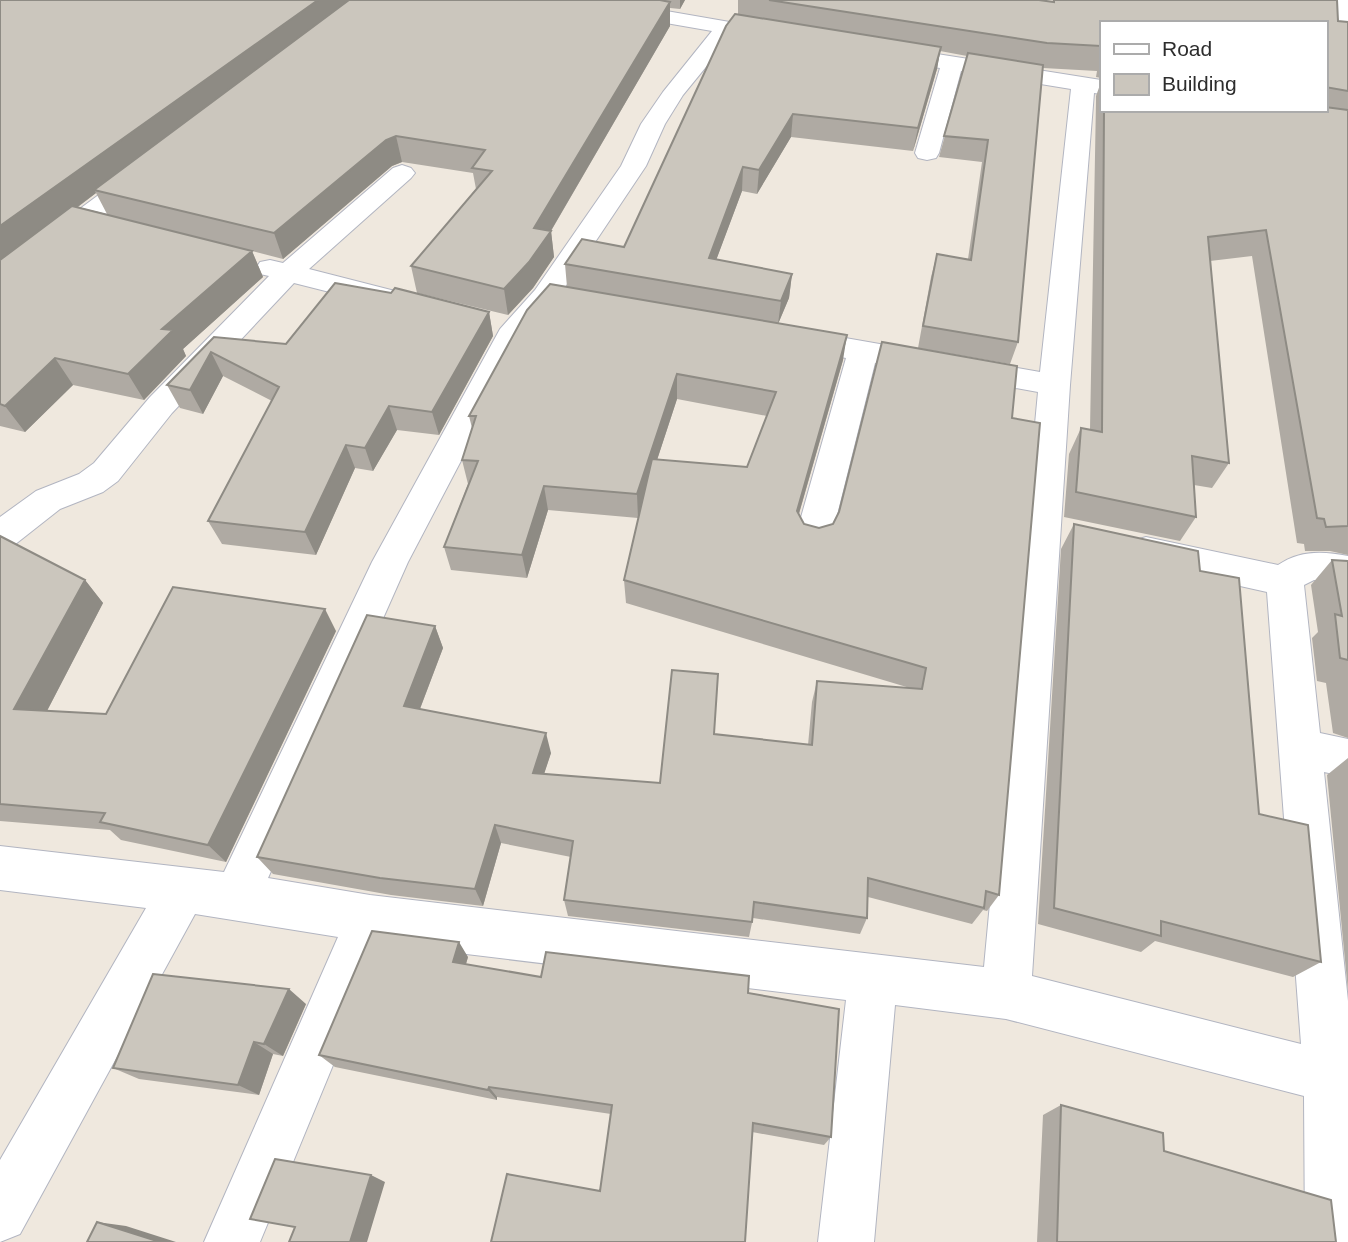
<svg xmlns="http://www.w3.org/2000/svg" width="1348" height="1242" font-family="Arial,sans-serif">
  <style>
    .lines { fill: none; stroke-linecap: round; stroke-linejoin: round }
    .street-casing { stroke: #b2b5c1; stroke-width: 2 }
    .street { fill: #fff; fill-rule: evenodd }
    .wall { fill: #afaaa3; fill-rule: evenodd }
    .shaded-wall { fill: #8e8b84 }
    .building { fill: #cbc6bd; stroke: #8e8b84; stroke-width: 2 }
  </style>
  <rect width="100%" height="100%" fill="#efe8de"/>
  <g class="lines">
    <defs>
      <path id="street" d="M558,0h45l144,25 7,2 4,4 -4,4 -7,2 -15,-2 -49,60 -18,29 -19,42 -91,136 -27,31 -120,229 -140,316 102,17 614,72 54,-575 -163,-29 -43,172 -5,10 -13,4 -13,-4 -5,-10 50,-177 -63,-12 -4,-7 4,-7 11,-3 246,43 31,-283 -110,-18 -22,82 -3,5 -9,2 -9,-2 -3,-5 25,-85 -54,-8 -8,-2 -3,-5 3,-5 8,-2 215,34v14l-7,-1 -24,292 -38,591 269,68 -34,-452 -121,-27 -13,-4 -5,-10 5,-10 13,-4 132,28c22,-15 45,-14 70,-9v28l-34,-4 -10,5 16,148 28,6v38l-24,-5 24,229v241h-43l-1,-146 -298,-77 -111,-14 -21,237h-56l28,-242 -463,-56 -123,298h-56l134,-305 -143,-23 -175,320 -20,8v-82l146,-252 -146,-18v-44l224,26 148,-310 128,-233 35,-39 86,-124 20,-42 22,-32 49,-61 -144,-25 -7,-2z
        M1334,0h14v33l-7,-2z
        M144,165l9,3 4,5 -4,5 -143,110 -10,3v-23l135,-100z
        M402,165l9,3 4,5 -4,5 -102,91 86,22 4,6 -4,6 -10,3 -91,-23 -122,130 -54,68 -15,11 -43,17 -47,37 -13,4v-33l36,-26 43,-17 15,-11 56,-66 119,-121 -9,-2 -4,-6 4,-6 10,-2 13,3 110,-95z"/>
    </defs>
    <use href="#street" class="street-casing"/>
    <use href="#street" class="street"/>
  </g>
  <path class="wall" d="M0,0h685l-5,9 -10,-1v18l-119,205 3,26 -21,31 -25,27 -91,-22 -6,-27 65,-77 -3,-16 -71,-11 -10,4 -109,93 -31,-8 11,26 -80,72 3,7 -42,44 -71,-15 -48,47 -25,-6zM96,193l11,21 -29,-7z
    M738,0h301l13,2 1,-2h284l1,21 10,1v533l-18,-4h-25l-1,-7 -7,-1 -45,-287 -42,5 19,202 -17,25 -18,-3 2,32 -16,24 -116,-24 5,-63 12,-26 9,2 6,-329v-5l5,-14v28h224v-87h-224v55l-5,-1 1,-6 -54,-3 -25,274 -8,22 -92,-16 13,-71 6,-23 31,5 14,-97 -43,-5 28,-101 -27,-5 -3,18 -24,82 -122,-14 -34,57 -15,-3 -26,69 76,14 -3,24 -11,26 65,36 -44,154 5,10 15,4 14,-4 179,-106 -13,477 -12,16 -4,-1 -11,14 -104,-27 -1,21 -7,16 -107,-16 -4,19 -181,-21 -4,-16 7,-43 -70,-14 -18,63 -92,-11 -118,-21 -16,-17 178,-231 8,22 -23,61 131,44 -7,21 116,9 54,-49 94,11 4,-43 5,-21 93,7 -284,-85 -2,-23 17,-71 -3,9 -90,-8 -21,68 -76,-8 -7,-23 24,-63 -6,-24 10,-32 -3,-12 98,-129 -2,-23 59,-17 114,-233zM677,399l90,17 -20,51 -90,-7z
    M489,312l4,24 -54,99 -42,-5 -24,41 -18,-3 -39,87 -94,-11 -14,-23 64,-120 -49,-25 -20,38 -23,-6 -13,-23 47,-48 72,7z
    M1074,524l126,47 59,243 62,148 -28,15 -138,-36 -14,11 -103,-28 23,-375z
    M0,536l85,44 18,23 -56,108 59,3 230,-83 -110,231 -105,-22 -11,-10 -110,-9z
    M1332,560l16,1v177l-15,-5 -7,-50 -9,-2 -5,-43 6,-6 -7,-47z
    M1348,758v233l-21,-216z
    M468,957l-2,7 75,13 207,16 83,144 -7,8 -72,-13 -152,59 11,-77 -114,-17v3l-162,-33 -16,-12z
    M306,1004l-23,52 -10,-2 -14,41 -120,-16 -26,-11z
    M1061,1105l103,46 172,91h-299l6,-127z"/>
  <path class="shaded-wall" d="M318,0h38l-262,190 2,3 -96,72v-39z
    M680,0h5l-5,9z
    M670,2v24l-121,208 2,-3 3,26 -21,31 -25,27 -4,-26 30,-61z
    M941,47l-4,22 -24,82 5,-23z
    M793,114l-2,23 -34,57 2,-24z
    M396,136l6,26 -10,4 -109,93 -9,-26 112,-93z
    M743,167l-1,24 -34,91 1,-24z
    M252,251l11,26 -80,72 3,7 -42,44 -16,-26 34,-45z
    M792,274l-3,24 -11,26 3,-23z
    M489,312l4,24 -54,99 -7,-23z
    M847,335l-4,25 -50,174 4,-23z
    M211,352l12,24 -20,38 -13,-24z
    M55,358l18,27 -48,47 -20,-26z
    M677,374v25l-39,119 -1,-24z
    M389,406l8,24 -24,41 -8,-23z
    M346,445l9,23 -39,87 -11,-23z
    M544,486l4,24 -21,68 -5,-23z
    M85,580l18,23 -66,127 -23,-21z
    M325,609l11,22 -110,231 -18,-17z
    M435,626l8,22 -30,79 -9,-21z
    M546,733l5,20 -13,39 -5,-19z
    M495,825l6,18 -18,63 -8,-17z
    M459,942l9,15 -6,20 -9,-15z
    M289,989l17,15 -23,52 -19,-12z
    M254,1042l19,12 -14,41 -21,-10z
    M489,1087l8,10v3l-9,-10z
    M371,1175l14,7 -18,60h-17z
    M97,1222l29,4 50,16h-16z"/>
  <path class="building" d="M0,0h318l-318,226z
    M349,0h311l10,2 -136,226 17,3 -22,31 -25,27 -93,-23 81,-95 -20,-3 13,-18 -89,-14 -10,4 -112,93 -180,-43z
    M769,0h270l15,2v-2h283l1,21 10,1v69l-23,-4v-64h-224v23l-54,-3z
    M735,14l206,33 -23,81 -125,-14 -34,56 -16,-3 -34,91 83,16 -11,27 -216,-37 17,-25 42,8 102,-221z
    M968,53l75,12 -25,277 -95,-16 14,-72 34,6 17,-120 -44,-4z
    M1325,107l23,3v416l-22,1 -2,-8 -7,-1 -51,-288 -58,7 21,226 -37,-7 4,61 -120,-25 5,-64 21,4 2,-322h221z
    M72,206l180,45 -90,78 11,1 -45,44 -73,-16 -50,48 -5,-2v-144z
    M335,283l56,10 4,-5 94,24 -57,100 -43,-6 -24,42 -19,-3 -41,87 -97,-11 71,-134 -68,-35 -21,38 -23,-5 47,-48 72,7z
    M550,284l297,51 -50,176 7,13 15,4 14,-4 6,-12 43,-170 135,24 -5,52 28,5 -41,472 -13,-4 -2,17 -116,-30 -1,40 -113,-16 -2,20 -188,-22 9,-59 -78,-16 -20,64 -95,-11 -123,-21 110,-242 68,11 -31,80 142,27 -13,40 127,10 12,-113 46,4 -4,60 98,11 5,-64 105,8 4,-21 -302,-88 28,-121 95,8 29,-75 -99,-18 -40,120 -93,-8 -22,69 -78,-8 34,-86 -16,-1 14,-44h-7l58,-106z
    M1074,524l124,27 2,20 39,7 20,236 49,11 13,137 -160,-41v15l-107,-28z
    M0,536l85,44 -71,129 92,5 67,-127 152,22 -117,236 -108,-23 5,-9 -105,-9z
    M1332,560l16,1v99l-8,-2 -5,-44 7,2z
    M372,931l87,11 -6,20 88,15 5,-25 203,24 -1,17 91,16 -8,128 -78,-14 -8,119h-254l16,-68 93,17 12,-86 -123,-18 -1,3 -169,-35z
    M153,974l136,15 -25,55 -10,-2 -16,43 -125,-17z
    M1061,1105l102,28 1,18 167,49 5,42h-279z
    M275,1159l96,16 -21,67h-61l6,-15 -45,-8z
    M97,1222l63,20h-73z"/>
  <rect x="1100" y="21" width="228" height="91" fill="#ffffff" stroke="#ababab" stroke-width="2"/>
  <rect x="1114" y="44" width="35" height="10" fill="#ffffff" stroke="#ababab" stroke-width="2"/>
  <text x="1162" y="56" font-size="21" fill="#2d2d2d">Road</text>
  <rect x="1114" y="74" width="35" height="21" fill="#cbc6bd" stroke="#ababab" stroke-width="2"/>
  <text x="1162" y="91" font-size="21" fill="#2d2d2d">Building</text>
</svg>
